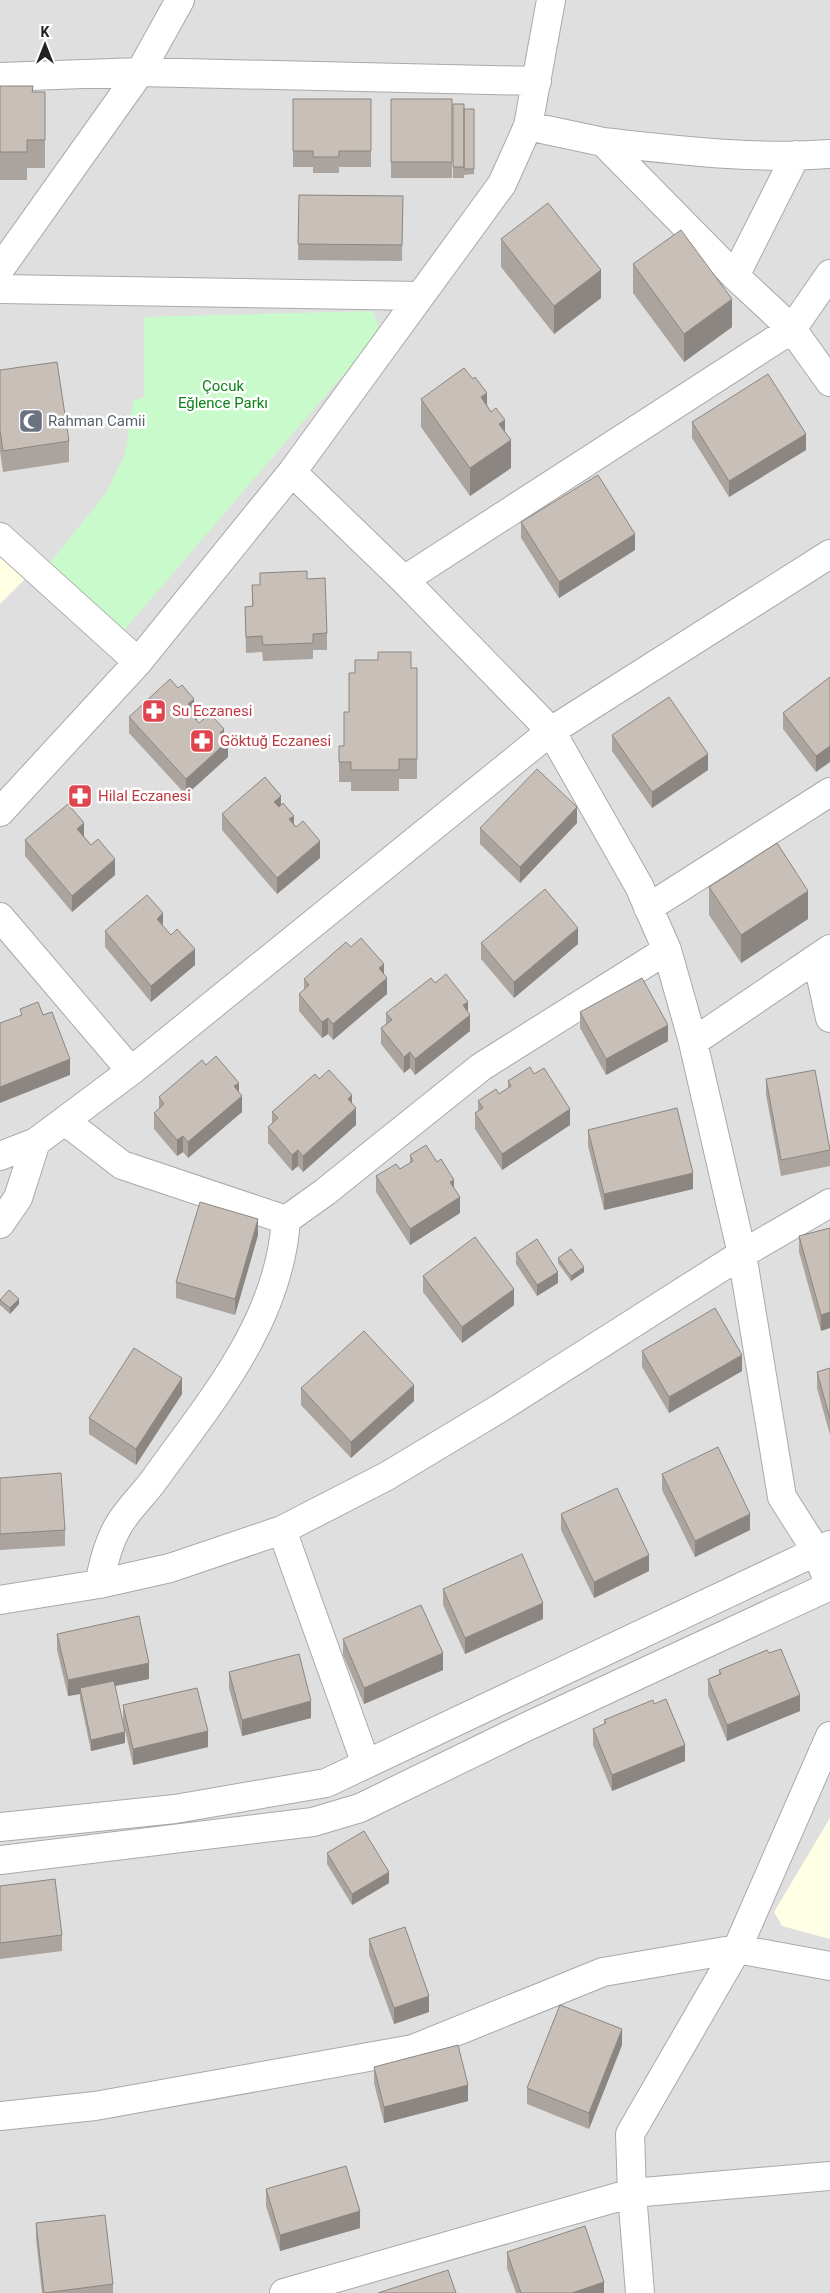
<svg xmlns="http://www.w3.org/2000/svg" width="830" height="2293" font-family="Roboto,sans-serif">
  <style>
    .residential { fill: #e0dfdf }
    .education { fill: #ffffe5 }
    .park { fill: #c8facc }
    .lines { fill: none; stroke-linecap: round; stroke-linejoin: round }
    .minor-casing { stroke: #a9a9a9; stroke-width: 30 }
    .minor { stroke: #fff; stroke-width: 28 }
    .wall { fill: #aba49e }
    .shaded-wall { fill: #8b8681 }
    .building { fill: #c7bfb8; stroke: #8b8681 }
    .labels { text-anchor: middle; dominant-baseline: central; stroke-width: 5; stroke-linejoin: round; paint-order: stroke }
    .park-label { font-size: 15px; fill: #0c8416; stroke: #fff }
    .worship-label { font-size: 15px; fill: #5b616d; stroke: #fff; text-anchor: start }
    .health-label { font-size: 15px; fill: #be3a42; stroke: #fff; text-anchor: start }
  </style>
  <rect width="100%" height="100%" fill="#f2efe9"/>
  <path class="residential" d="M0,0h830v2293h-830z"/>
  <path class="education" d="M0,557l25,22 -25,25z
    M830,1818v121l-48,-13 -8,-14z"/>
  <path class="park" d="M373,311l7,21 -260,303 -72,-70 59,-73 18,-39 8,-52 11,-4v-80z"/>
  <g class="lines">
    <defs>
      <path id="minor" d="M0,77l140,-5 397,9
        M528,126l75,16 132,134 57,53 38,53
        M603,142c75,8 151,18 227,12
        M0,269l140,-197 40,-72
        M735,276l61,-121
        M0,289l420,7
        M292,472l112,108 147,151 279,-177
        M0,537l138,125
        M404,580l388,-251 38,-55
        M0,812l138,-150 154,-190 210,-288 26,-58 23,-126
        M648,908l182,-116
        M0,917l131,154
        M817,959l13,59
        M693,1042l137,-93
        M65,1121l57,44 164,55 39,-28 156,-125 186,-117
        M0,1156l36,-14 95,-71 420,-340 88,155 28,64 26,92 49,212 88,-51
        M0,1224l18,-26 18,-56
        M282,1530l84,234
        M99,1584c4,-18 8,-37 17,-54 9,-19 29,-36 41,-54 57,-79 122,-155 129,-256
        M0,1600l99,-16 71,-16 112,-38 105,-54 113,-68 242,-154 40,243 35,55 13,35
        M0,1827l175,-18 151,-26 504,-238
        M0,1860l313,-38 47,-14 166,-81 304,-141
        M0,2116l95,-10 318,-57 190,-77 134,-23 93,-213
        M284,2293l348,-100 198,-17
        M640,2293l-8,-100 -2,-59 107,-185 93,17"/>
    </defs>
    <use href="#minor" class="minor-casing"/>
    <use href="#minor" class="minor"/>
  </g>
  <path class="wall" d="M0,86l33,6h12v76h-18v12h-27z
    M293,99h78v68h-32v6h-26v-6h-20z
    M391,99h61v79h-61z
    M453,104h11v74h-11z
    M464,109h10v65l-10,1z
    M299,195l104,1 -1,65 -104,-1z
    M501,239l100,59 -47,36 -53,-67z
    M633,264l99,63 -48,35 -51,-69z
    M0,370l69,71v21l-66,10 -3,-21z
    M421,399l66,6 18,27 6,36 -41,28 -49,-69z
    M692,422l114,28 -77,47 -37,-59z
    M521,522l114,28 -76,48 -38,-60z
    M260,573l47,6 20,54v17h-14v9l-50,2 -1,-9 -16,1 -1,-46 7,-1v-21h8z
    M411,668h6v111h-18v12h-48v-9h-12v-36h5l11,-73z
    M830,677l-14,95 -33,-43v-16z
    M194,711l3,10 2,2 25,14 4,20 -42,38 -57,-62v-16z
    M612,735l96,35 -56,38 -40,-57z
    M281,805l13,19 26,34 -43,36 -55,-64v-16z
    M577,823l-57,60 -40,-39v-16z
    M84,836l31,39 -43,37 -47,-56v-16z
    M709,887l99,32 -67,44 -32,-48z
    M163,926l32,39 -44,37 -46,-55v-16z
    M481,943l97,1 -64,54 -33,-39z
    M351,947l33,27 3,20 -54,46 -5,-6 -6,4 -23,-27v-17l5,-4v-11z
    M435,983l33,29 2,19 -55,44 -5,-7 -6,5 -23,-29v-16l5,-4v-11z
    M580,1012l88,29 -62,34 -26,-47z
    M206,1065l33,27 3,20 -54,46 -5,-6 -6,4 -23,-27v-16l5,-4v-12z
    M319,1079l33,26 4,20 -53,47 -5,-6 -6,5 -24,-28v-16l4,-4v-11z
    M766,1079l64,71v16l-49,10 -15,-81z
    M508,1081l62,44 -68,45 -27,-41v-16l3,-2v-10l21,-7 9,-6z
    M588,1130l105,59 -89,21 -16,-64z
    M410,1155l44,33 6,25 -50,32 -34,-53v-16l24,-7 10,-6z
    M830,1228l-9,103 -22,-79v-16z
    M258,1235l-23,80 -59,-17v-16z
    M516,1253l42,30 -21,13 -21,-32z
    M558,1258l26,14 -13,9 -13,-18z
    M423,1276l91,29 -52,38 -39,-51z
    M0,1300l19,4 -9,10 -10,-9z
    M642,1351l100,20 -73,42 -27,-46z
    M830,1368v67l-13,-47v-16z
    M301,1388l113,13 -63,57 -50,-53z
    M182,1394l-46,71 -47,-31v-16z
    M662,1474l88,56 -55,27 -33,-67z
    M0,1478l65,52v16l-65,4z
    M561,1514l88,57 -55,27 -33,-68z
    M443,1589l100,30 -78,35 -22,-49z
    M57,1634l92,45 -34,7 10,57 -34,8 -11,-52v-5l-12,2 -11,-46z
    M343,1639l100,31 -79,34 -21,-49z
    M719,1670l81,41 -73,30 -19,-46v-16l11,-5z
    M229,1672l82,46 -69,18 -13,-48z
    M654,1704l31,57 -73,30 -19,-46v-16l11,-5v-4z
    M123,1705l85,42 -75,18 -10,-44z
    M327,1853l62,30 -37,22 -25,-41z
    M0,1886l62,49v16l-62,8z
    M369,1939l60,73 -35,12 -25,-69z
    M622,2045l-33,84 -62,-25v-16z
    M374,2067l94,34 -84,22 -10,-40z
    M266,2189l94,39 -80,23 -14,-45z
    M36,2223l77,61v9h-71l-6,-54z
    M507,2252l97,41h-88l-9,-25z"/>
  <path class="shaded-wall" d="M601,270v28l-47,36v-28z
    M732,299v28l-48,35v-28z
    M487,393v28l-6,-24z
    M505,420v24l6,-4v28l-41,28v-28l29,-44z
    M806,434v16l-77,47v-16z
    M635,534v16l-76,48v-16z
    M194,699v16l-6,-11z
    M197,714v16l-4,-13z
    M224,729v15l4,-3v16l-42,38v-16l34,-46z
    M830,746v16l-14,10v-16z
    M708,754v16l-56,38v-16z
    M281,796v16l-7,-10z
    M577,807v16l-57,60v-16z
    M294,816v16l-5,-13z
    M84,823v16l-7,-10z
    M320,841v17l-43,36v-16z
    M115,859v16l-43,37v-16z
    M808,891v28l-67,44v-28z
    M163,913v17l-6,-11z
    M578,928v16l-64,54v-16z
    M195,949v16l-44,37v-16z
    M384,964v16l3,-2v16l-54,46v-16l46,-56z
    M468,1002v15l2,-2v16l-55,44v-16l48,-54z
    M328,1018v16l-6,4v-16z
    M668,1025v16l-62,34v-16z
    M410,1052v16l-6,5v-16z
    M70,1059v16l-70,28v-16z
    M239,1083v16l3,-3v16l-54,46v-16l46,-56z
    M352,1095v16l-4,-12z
    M356,1108v17l-53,47v-16z
    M570,1109v16l-68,45v-16z
    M183,1136v16l-6,4v-16z
    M298,1150v16l-6,5v-16z
    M693,1173v16l-89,21v-16z
    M454,1180v16l-4,-14z
    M460,1197v16l-50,32v-16z
    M258,1219v16l-23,80v-16z
    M584,1267v5l-13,9v-5z
    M558,1272v11l-21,13v-11z
    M514,1289v16l-52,38v-16z
    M19,1299v5l-9,10v-6z
    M830,1312v16l-9,3v-16z
    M742,1355v16l-73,42v-16z
    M182,1378v16l-46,71v-16z
    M414,1385v16l-63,57v-16z
    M750,1514v16l-55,27v-16z
    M649,1555v16l-55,27v-16z
    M543,1603v16l-78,35v-16z
    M443,1653v17l-79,34v-16z
    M149,1663v16l-68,14 -1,-5v6l-12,2v-16z
    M800,1695v16l-73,30v-16z
    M311,1701v17l-69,18v-16z
    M208,1731v16l-75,18v-16z
    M125,1732v11l-34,8v-11z
    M685,1745v16l-73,30v-16z
    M389,1872v11l-37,22v-11z
    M429,1996v16l-35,12v-16z
    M622,2029v16l-33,84v-16z
    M468,2085v16l-84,22v-16z
    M360,2211v17l-80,23v-16z
    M604,2282v11h-32z"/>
  <path class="building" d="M0,86h33l-1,6h13v48h-18v12h-27z
    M293,99h78v52h-32v6h-26v-6h-20z
    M391,99h61v63h-61z
    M453,104h11v63h-11z
    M464,109h10v60h-10z
    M299,195l104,1 -1,49 -104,-1z
    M548,203l53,67 -47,36 -53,-67z
    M681,230l51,69 -48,35 -51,-70z
    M57,362l12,79 -66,10 -3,-21v-60z
    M464,368l9,11 2,-2 12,16 -6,4 10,15 5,-4 9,12 -6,4 12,16 -41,28 -49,-69z
    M768,374l38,60 -77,47 -37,-59z
    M598,475l37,59 -76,48 -38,-60z
    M307,571v8l18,-1 2,55 -14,1v9l-50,2 -1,-9 -16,1 -1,-30 8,-1 -1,-21h8v-12z
    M378,652h33v16h6v91h-18v11h-48v-8h-12v-16h5v-34h5v-39h6v-13h23z
    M830,677v69l-14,10 -33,-43z
    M170,679l8,9 4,-3 12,14 -6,5 9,10 -4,3 6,6 11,-9 14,15 -4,4 8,8 -42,38 -57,-62z
    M669,697l39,57 -56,38 -40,-57z
    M537,769l40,38 -57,60 -40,-39z
    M265,777l16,19 -7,6 5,5 4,-4 11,13 -5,3 7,8 7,-6 17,20 -43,37 -55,-64z
    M68,804l16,19 -7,6 14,16 7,-6 17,20 -43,37 -47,-56z
    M777,843l31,48 -67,44 -32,-48z
    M545,889l33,39 -64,54 -33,-39z
    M147,895l16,18 -6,6 14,16 6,-6 18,20 -44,37 -46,-55z
    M361,938l23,26 -5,4 8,10 -54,46 -5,-6 -6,4 -23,-28 10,-9 -5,-6 42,-37 5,5z
    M446,974l22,28 -5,3 7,10 -55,44 -5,-7 -6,5 -23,-29 11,-8 -6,-7 45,-35 4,5z
    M642,978l26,47 -62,34 -26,-47z
    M38,1002l5,13 9,-3 18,47 -70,28v-64l22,-8 -2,-6z
    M216,1056l23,27 -5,3 8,10 -54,46 -5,-6 -6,4 -23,-27 10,-9 -5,-7 43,-37 4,5z
    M530,1067l4,7 10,-6 26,41 -68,45 -27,-41 8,-5 -5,-7 18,-12 3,5 12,-8 -3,-5z
    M329,1070l23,25 -4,4 8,9 -53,48 -5,-6 -6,5 -24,-28 10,-9 -6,-6 43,-38 4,5z
    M815,1070l15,80 -49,10 -15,-81z
    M677,1108l16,65 -89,21 -16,-64z
    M426,1145l11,17 4,-3 13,21 -4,2 10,15 -50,32 -34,-53 20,-12 4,5 13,-8 -3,-6z
    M200,1202l58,17 -23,80 -59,-17z
    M830,1228v84l-9,3 -22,-79z
    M475,1237l39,52 -52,38 -39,-51z
    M537,1239l21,33 -21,13 -21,-32z
    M571,1249l13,18 -13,9 -13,-18z
    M9,1290l10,9 -9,9 -10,-8z
    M715,1308l27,47 -73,42 -27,-46z
    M364,1331l50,54 -63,57 -50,-54z
    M134,1348l48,30 -46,71 -47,-31z
    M830,1368v51l-13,-47z
    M718,1447l32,67 -55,27 -33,-67z
    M61,1473l4,57 -65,4v-56z
    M617,1488l32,67 -55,27 -33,-68z
    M522,1554l21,49 -78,35 -22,-49z
    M421,1605l22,48 -79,35 -21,-49z
    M139,1616l10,47 -81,17 -11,-46z
    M781,1649l19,46 -73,30 -19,-46 13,-5 -2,-4 48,-20 2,3z
    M299,1654l12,47 -69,19 -13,-48z
    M114,1681l11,51 -34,8 -11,-52z
    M197,1688l11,43 -75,18 -10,-44z
    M666,1699l19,46 -73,30 -19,-46 13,-6 -2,-3 49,-20 1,4z
    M364,1831l25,41 -37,22 -25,-41z
    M55,1879l7,56 -62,8v-57z
    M405,1927l24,69 -35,12 -25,-69z
    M560,2005l62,24 -33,84 -62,-25z
    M458,2045l10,40 -84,22 -10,-40z
    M346,2166l14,45 -80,24 -14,-46z
    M105,2215l8,69 -69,9 -8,-70z
    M585,2226l19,56 -32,11h-51l-14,-41z
    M448,2270l8,23h-78z"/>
  <defs>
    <symbol id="mosque-square" viewBox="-11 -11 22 22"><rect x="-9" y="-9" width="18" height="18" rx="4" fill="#6b7280" stroke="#fff"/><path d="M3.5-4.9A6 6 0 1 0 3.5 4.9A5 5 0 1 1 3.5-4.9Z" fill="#fff"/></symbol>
    <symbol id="pharmacy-square" viewBox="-11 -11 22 22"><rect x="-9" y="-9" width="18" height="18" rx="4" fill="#e0444e" stroke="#fff"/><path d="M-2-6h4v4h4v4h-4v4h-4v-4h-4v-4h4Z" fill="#fff"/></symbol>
  </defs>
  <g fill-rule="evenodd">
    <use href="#mosque-square" x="17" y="407" width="28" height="28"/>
    <use href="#pharmacy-square" x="140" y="697" width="28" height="28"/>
    <use href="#pharmacy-square" x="188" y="727" width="28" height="28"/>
    <use href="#pharmacy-square" x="66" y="782" width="28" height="28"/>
  </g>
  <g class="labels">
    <g class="park-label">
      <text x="223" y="386">Çocuk<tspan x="223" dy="17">Eğlence Parkı</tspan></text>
    </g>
    <g class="worship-label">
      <text x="48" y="421">Rahman Camii</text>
    </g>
    <g class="health-label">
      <text x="172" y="711">Su Eczanesi</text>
      <text x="220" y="741">Göktuğ Eczanesi</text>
      <text x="98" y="796">Hilal Eczanesi</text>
    </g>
  </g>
  <g transform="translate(45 45)" stroke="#ffffff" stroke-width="4" paint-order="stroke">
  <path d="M0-4L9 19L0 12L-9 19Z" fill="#222222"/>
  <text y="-8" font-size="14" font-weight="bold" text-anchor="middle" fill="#222222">K</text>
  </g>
</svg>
